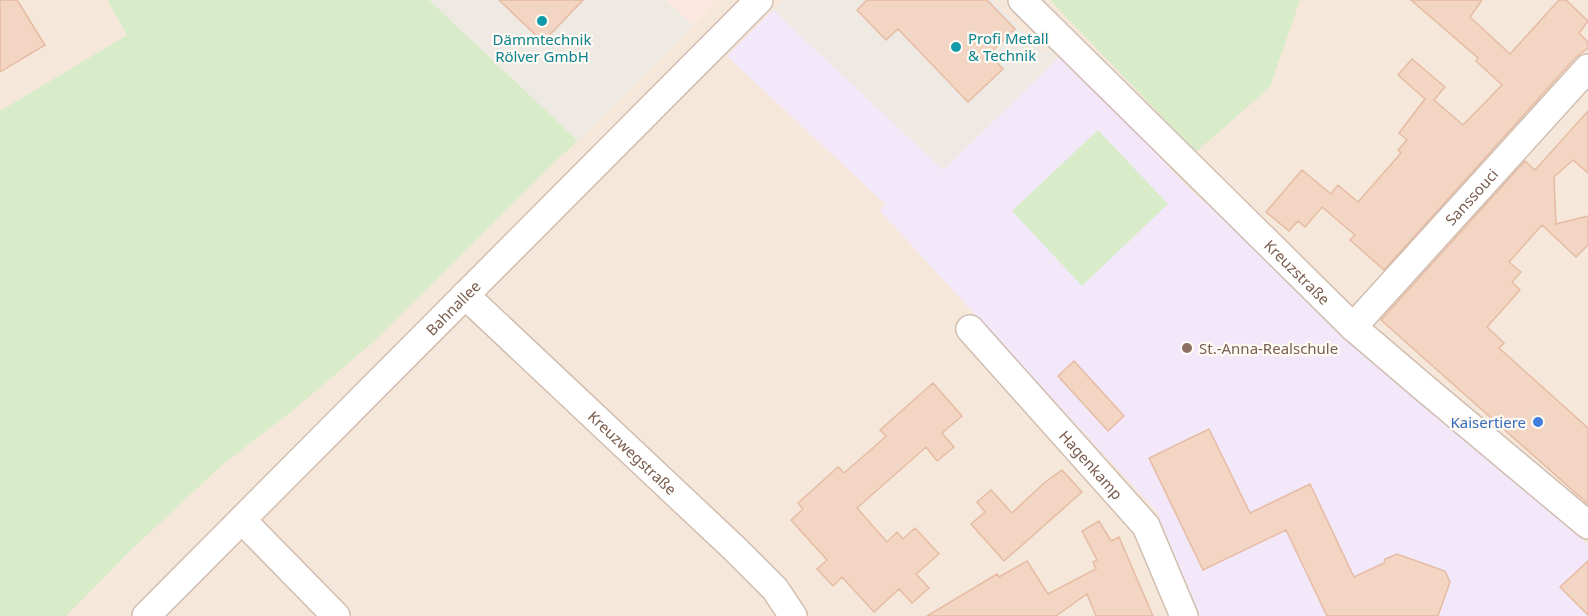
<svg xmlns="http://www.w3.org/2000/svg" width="1588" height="616" font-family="'Noto Sans',sans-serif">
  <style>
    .residential { fill: #f5e8da }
    .commercial { fill: #fde8e0 }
    .industrial { fill: #efe9e4 }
    .education { fill: #f3e8fa }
    .green { fill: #d8ecc9 }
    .building { fill: #f3d5c3; stroke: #e6bba3; stroke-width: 1.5 }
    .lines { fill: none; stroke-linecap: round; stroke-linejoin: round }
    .minor-casing { stroke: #d1beb0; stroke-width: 30 }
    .minor { stroke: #fff; stroke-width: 27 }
    .culture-dot { fill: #0f9aa8; stroke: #fffaf3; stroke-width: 2 }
    .education-dot { fill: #8d6e63; stroke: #fffaf3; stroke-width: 2 }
    .shop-dot { fill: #3f7fe0; stroke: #fffaf3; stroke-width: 2 }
    .labels { text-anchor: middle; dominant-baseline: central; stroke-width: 4.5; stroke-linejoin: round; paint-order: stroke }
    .culture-label { font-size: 15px; fill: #0d838f; stroke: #fffaf3; text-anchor: start }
    .street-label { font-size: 15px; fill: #7a5c4d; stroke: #fffaf3 }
    .education-label { font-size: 15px; fill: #785e54; stroke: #fffaf3; text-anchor: start }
    .shop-label { font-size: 15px; fill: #366cbe; stroke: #fffaf3; text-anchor: end }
  </style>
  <rect width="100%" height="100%" fill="#fdf6ec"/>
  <path class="residential" d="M0,0h1588v616h-1588z"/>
  <path class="commercial" d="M666,0h51l-24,25z"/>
  <path class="industrial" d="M429,0h237l27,25 -115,116z
    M783,0h210l52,54 9,-7 8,8 -119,115 -170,-160z"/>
  <path class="education" d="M773,10l170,160 119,-115 128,134 398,356v71h-388l-43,-104 -277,-301 5,-7 -158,-148z"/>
  <path class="green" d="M107,0h322l149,141 -15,13 -191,189 -76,65 -74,57 -91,85 -65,66h-66v-505l127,-76z
    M1050,0h250l-30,87 -74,65z
    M1098,130l70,74 -86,82 -70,-75z"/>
  <path class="building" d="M0,0h17l28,45 -45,27z
    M499,0h84l-40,42z
    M867,0h120l28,29 -26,25 14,15 -35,33 -70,-73 -12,11 -29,-30z
    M1411,0h71l-12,17 40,37 49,-54h7l22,21 -9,12 9,9v6l-12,9 -192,213 -34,-30 5,-5 -33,-28 -17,20 -7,-6 -9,10 -23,-19 36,-42 29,24 7,-9 20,17 43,-49 -3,-3 9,-10 -8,-7 26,-34 -27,-24 14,-16 33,28 -11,13 29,25 39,-40 -26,-24 2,-3z
    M1588,111v62l-15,-13 -19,17 2,47 32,-8v29l-12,12 -34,-32 -33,37 12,10 -9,10 8,8 -33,37 17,16 -5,5 89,80v76l-207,-184 144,-159 10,9z
    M1074,361l50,55 -16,15 -50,-55z
    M933,383l29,33 -20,17 12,14 -17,14 -11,-14 -69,61 30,34 10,-10 6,7 12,-11 24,26 -23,20 13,14 -17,15 -13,-14 -25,23 -32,-35 -9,9 -16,-17 10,-9 -36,-40 12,-11 -5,-6 40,-36 6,6 30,-26 12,-11 -6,-6z
    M1209,429l41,84 60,-29 44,93 30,-14 1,-4 12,-5 48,17 5,11 -12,34h-111l-41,-86 -83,40 -54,-112z
    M1062,470l20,22 -78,69 -33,-37 14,-12 -8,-10 14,-12 21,23 32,-30z
    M1099,521l12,20 8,-4 34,79h-57l-9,-22 -31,22h-129l70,-42 2,3 28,-16 21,33 48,-25 -3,-7 4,-2 -15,-29z
    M1588,561v54l-28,-28z"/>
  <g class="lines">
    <defs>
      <g id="minor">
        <path id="s1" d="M1022,0l331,327 69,59 166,139"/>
        <path id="s2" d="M465,295l270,254 40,40 18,27"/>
        <path id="s3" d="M1353,327l235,-259"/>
        <path id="s4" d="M970,329l176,197 38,90"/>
        <path d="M242,520l94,96"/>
        <path id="s5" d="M146,616l613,-616"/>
      </g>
    </defs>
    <use href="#minor" class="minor-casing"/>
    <use href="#minor" class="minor"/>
  </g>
  <g class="culture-dot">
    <circle cx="542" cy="21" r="6"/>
    <circle cx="956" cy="47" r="6"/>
  </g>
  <circle class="education-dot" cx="1187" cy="348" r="6"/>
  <circle class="shop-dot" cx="1538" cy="422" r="6"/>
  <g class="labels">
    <g class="culture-label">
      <text x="968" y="38">Profi Metall<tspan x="968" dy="17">&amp; Technik</tspan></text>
      <text x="542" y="39" text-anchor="middle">Dämmtechnik<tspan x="542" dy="17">Rölver GmbH</tspan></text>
    </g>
    <g class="street-label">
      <text stroke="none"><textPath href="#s3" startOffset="176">Sanssouci</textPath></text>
      <text stroke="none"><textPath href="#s1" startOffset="387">Kreuzstraße</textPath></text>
      <text stroke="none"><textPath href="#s5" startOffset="435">Bahnallee</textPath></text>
      <text stroke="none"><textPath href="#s2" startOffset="230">Kreuzwegstraße</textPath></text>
      <text stroke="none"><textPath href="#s4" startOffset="182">Hagenkamp</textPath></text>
    </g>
    <g class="education-label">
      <text x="1199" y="348">St.-Anna-Realschule</text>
    </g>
    <g class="shop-label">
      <text x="1526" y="422">Kaisertiere</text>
    </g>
  </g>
</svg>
